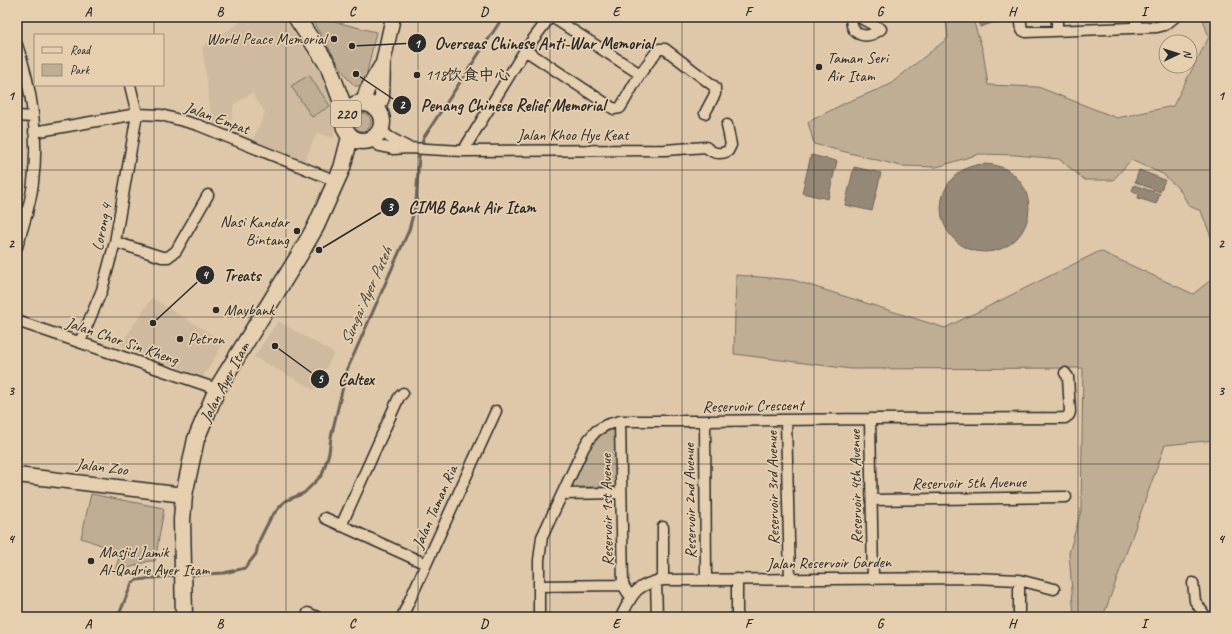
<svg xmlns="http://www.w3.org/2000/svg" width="1232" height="634" font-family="Caveat,'LXGW WenKai TC',sans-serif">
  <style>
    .built { fill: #cfba9f }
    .green { fill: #c0ae94; stroke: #766c60 }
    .water { fill: #958876; stroke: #6b6358 }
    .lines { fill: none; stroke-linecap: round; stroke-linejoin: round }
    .stream { stroke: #6b6358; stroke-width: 3 }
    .street-casing { stroke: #2b2b2b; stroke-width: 13 }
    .secondary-casing { stroke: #2b2b2b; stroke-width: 17 }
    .primary-casing { stroke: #2b2b2b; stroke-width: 19 }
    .street { stroke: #e6cfaf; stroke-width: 10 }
    .secondary { stroke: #e6cfaf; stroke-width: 14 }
    .primary { stroke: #e6cfaf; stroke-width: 16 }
    .grid { fill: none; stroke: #2b2b2b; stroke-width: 1; stroke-opacity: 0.55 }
    .poi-dot { fill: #2b2b2b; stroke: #e6cfaf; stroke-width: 1.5 }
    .labels { text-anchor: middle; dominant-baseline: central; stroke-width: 3.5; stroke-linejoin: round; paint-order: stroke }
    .shield { fill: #e6cfaf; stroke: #635c53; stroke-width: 1 }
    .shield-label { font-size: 15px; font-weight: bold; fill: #2b2b2b }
    .poi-label { font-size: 16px; fill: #2b2b2b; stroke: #e6cfaf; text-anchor: start }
    .street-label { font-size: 16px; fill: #2b2b2b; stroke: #e6cfaf }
    .water-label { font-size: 17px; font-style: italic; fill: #46423e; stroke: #e6cfaf }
    .leader { fill: none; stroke: #2b2b2b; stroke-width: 1.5 }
    .callout-dot { fill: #2b2b2b; stroke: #e6cfaf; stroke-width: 1.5 }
    .mark-label { font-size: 12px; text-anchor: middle; font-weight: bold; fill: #fff }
    .callout-label { font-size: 17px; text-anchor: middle; font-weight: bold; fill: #2b2b2b; stroke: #e6cfaf; stroke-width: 3.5; stroke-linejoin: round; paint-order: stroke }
    .neatline { fill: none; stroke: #2b2b2b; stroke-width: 1.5 }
    .grid-label { font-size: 13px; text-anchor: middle; font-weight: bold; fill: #2b2b2b }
  </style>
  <rect width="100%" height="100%" fill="#dfc8aa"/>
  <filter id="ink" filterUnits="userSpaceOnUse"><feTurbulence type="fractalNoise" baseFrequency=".025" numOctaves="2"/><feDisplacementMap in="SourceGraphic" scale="8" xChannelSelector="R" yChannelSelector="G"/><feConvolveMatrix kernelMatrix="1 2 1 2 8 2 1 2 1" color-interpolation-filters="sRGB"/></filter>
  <g filter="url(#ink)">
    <path class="built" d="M248,17h23l3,3 5,-3h4l45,67 6,17v37l-17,-5 -13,29 -51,-22 12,-28 -13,-19 -18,11 -4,24 -18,-6 -10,-75z
      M152,298l72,44 -21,35 -83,-32z
      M278,321l56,32 -19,37 -61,-33z"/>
    <path class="green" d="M310,17h5l61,15 -10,45c-2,5 -5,10 -11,9l-8,-8z
      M946,17h26l11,34 5,34 50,2 79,31 56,-12 36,-69 -7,-20h13v230l-14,-36 -12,-5 -9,-16 -17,-16 -32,-14 -18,20h-28l-26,-21 -43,-4 -37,-1 -42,13 -36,-1 -87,-22 -6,-22 37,-19 44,-18 59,-47z
      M309,75l21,31 -18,11 -21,-31z
      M353 122a9 9 0 1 1 18 0a9 9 0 1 1-18 0Z
      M1100,251l93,43 22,-17v163l-50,5 -62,172h-29l-5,-64 12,-42 2,-143 -232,1 -117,-15 2,-79 57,5 152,48z
      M612,430h2l2,3 1,54h-46c9,-18 19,-52 41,-57z
      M91,494l72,14 1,1 -9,52h-6l-35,12 7,-21 -40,-14z"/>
    <path class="water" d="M976,17h21l4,5 -2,2 -4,-2 -15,5z
      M811,155l26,6 -9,38 -26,-6z
      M941 208a44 44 0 1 1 88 0a44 44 0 1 1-88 0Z
      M854,167l27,6 -9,38 -27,-6z
      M1139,170l26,10 -5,12 -25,-10z
      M1134,185l26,9 -4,10 -18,-6 1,-4 -7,-3z"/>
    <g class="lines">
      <path class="stream" d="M189,575l35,-2 21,-5 11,-14 3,-13 12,-24 14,-16 19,-8 18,-18 7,-22 2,-16 16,-67 62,-140 7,-27 3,-48 5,-18 79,-120
        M118,617l14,-34 5,-3 42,-5"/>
      <defs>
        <path id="street" d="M552,17l88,57
          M851,17c0,20 16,23 30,12l-22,-12
          M1020,17l2,13 4,2 131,-5 8,-2 10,-8
          M1057,17v14
          M1136,17v11
          M17,45c15,43 22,92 16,137 -2,22 -10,44 -16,65
          M525,50l89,59 6,-1 2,-3 18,-31 17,-23 2,-2h6l50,38v7l-10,19
          M17,116l16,1
          M381,130l8,7 20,11
          M34,132l103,-18 24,1 37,10 138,56
          M371,140l9,6 13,3 16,-1 54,3 202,-1 41,-3c6,6 14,8 22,4l3,-6 -4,-20
          M463,151l62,-101 25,-33
          M17,211l10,3
          M115,242l47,15h6l8,-6 32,-56
          M17,321l200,68
          M80,342l22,-52 13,-48 22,-128 -7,-29
          M870,419l3,159
          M620,421l3,164 5,8 5,1
          M705,421l1,158
          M786,421l4,158
          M562,494l59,-1
          M872,500l194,-3
          M325,518l101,46
          M341,526l58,-129 4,-4
          M737,579v38
          M663,580v-53
          M656,581l1,36
          M1193,583l2,18 11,16
          M539,586l84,-1
          M308,613l9,4
          M402,617l94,-206
          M539,617v-57l3,-23 42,-90 5,-8 7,-8 10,-6 14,-4h85l165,-2 195,-1 4,-3 1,-3 -2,-35 -3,-4
          M621,617c11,-22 14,-33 42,-37l311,-2 45,2 35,9
          M1019,617v-37"/>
        <path id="secondary" d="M363,103l4,-13 14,-24
          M377,109l5,-11 1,-35 10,-46
          M17,475l167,20"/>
        <path id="primary" d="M296,17l32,48 18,48
          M344 122a19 19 0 1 1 38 0a19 19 0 1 1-38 0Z
          M184,617l-2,-97 2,-25 12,-56 21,-50 83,-135 16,-28 26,-58 8,-31"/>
      </defs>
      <use href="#street" class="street-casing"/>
      <use href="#secondary" class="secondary-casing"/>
      <use href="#primary" class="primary-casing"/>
      <use href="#street" class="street"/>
      <use href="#secondary" class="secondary"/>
      <use href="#primary" class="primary"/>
    </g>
  </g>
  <path class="grid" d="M154,17v18M286,17v600M418,17v600M550,17v600M682,17v600M814,17v600M946,17v600M1078,17v600M154,85v532M17,170h1198M17,317h1198M17,464h1198"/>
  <g class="poi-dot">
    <circle cx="334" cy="39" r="4"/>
    <circle cx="819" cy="67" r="4"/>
    <circle cx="417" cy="75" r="4"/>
    <circle cx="297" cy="231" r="4"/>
    <circle cx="216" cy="310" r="4"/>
    <circle cx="180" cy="339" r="4"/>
    <circle cx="91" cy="561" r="4"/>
  </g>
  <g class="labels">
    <rect class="shield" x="331" y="101" width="30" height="26" rx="3"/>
    <g class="shield-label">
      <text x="346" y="114">220</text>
    </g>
    <g class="poi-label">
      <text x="326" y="39" text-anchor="end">World Peace Memorial</text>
      <text x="827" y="58">Taman Seri<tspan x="827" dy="18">Air Itam</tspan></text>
      <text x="425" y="75">118饮食中心</text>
      <text x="289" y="222" text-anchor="end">Nasi Kandar<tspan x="289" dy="18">Bintang</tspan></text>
      <text x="224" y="310">Maybank</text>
      <text x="188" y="339">Petron</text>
      <text x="99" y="552">Masjid Jamik<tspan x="99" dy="18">Al-Qadrie Ayer Itam</tspan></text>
    </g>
    <g class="street-label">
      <text transform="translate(217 118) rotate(20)">Jalan Empat</text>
      <text x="573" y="135">Jalan Khoo Hye Keat</text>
      <text transform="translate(102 227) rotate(-78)">Lorong 4</text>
      <text transform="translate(122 341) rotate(19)">Jalan Chor Sin Kheng</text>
      <text transform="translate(225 382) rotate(-62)">Jalan Ayer Itam</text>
      <text transform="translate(753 406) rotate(-1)">Reservoir Crescent</text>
      <text transform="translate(102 467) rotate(7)">Jalan Zoo</text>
      <text transform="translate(969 483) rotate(-1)">Reservoir 5th Avenue</text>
      <text transform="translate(856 487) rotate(-91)">Reservoir 4th Avenue</text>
      <text transform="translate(773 488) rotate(-91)">Reservoir 3rd Avenue</text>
      <text transform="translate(690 501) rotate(-91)">Reservoir 2nd Avenue</text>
      <text transform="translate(435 507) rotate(-66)">Jalan Taman Ria</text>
      <text transform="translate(607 510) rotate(-91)">Reservoir 1st Avenue</text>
      <text transform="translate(829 563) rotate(-1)">Jalan Reservoir Garden</text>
    </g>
    <g class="water-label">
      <text transform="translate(366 296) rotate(-66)">Sungai Ayer Puteh</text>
    </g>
  </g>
  <path class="leader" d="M352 46L417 43M356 74L402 105M319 250L390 207M153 323L205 275M275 346L320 379"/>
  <g class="callout-dot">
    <circle cx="352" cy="46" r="4"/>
    <circle cx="356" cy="74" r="4"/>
    <circle cx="319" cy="250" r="4"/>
    <circle cx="153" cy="323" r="4"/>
    <circle cx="275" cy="346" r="4"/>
    <circle cx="417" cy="43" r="10"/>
    <circle cx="402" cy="105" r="10"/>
    <circle cx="390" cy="207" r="10"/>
    <circle cx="205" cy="275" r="10"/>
    <circle cx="320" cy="379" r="10"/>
  </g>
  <g class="mark-label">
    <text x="417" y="48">1</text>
    <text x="402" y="109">2</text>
    <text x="390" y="211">3</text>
    <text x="205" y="279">4</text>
    <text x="320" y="383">5</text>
  </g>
  <g class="callout-label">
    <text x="544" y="49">Overseas Chinese Anti-War Memorial</text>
    <text x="513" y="111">Penang Chinese Relief Memorial</text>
    <text x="472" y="213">CIMB Bank Air Itam</text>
    <text x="242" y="281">Treats</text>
    <text x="356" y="385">Caltex</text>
  </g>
  <rect width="1232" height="634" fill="none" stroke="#e6cfaf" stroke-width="44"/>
  <rect x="34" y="34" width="130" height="52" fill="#e6cfaf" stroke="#9b8d7a"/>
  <rect x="42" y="47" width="20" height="6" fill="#e6cfaf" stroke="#9b8d7a"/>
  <text x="70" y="54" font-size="12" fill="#2b2b2b">Road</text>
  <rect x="42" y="64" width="20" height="12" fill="#c0ae94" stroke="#9b8d7a"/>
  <text x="70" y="74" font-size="12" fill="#2b2b2b">Park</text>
  <g transform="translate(1178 54) rotate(86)"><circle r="19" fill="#e6cfaf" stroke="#9b8d7a"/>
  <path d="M0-3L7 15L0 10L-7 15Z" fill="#2b2b2b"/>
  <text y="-6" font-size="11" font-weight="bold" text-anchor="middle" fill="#2b2b2b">N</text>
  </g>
  <rect x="22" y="22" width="1188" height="590" class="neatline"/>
  <g class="grid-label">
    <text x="88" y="16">A</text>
    <text x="220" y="16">B</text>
    <text x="352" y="16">C</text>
    <text x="484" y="16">D</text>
    <text x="616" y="16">E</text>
    <text x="748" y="16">F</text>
    <text x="880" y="16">G</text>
    <text x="1012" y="16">H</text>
    <text x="1144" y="16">I</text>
    <text x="11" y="100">1</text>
    <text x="1221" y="100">1</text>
    <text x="11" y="248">2</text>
    <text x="1221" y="248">2</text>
    <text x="11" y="395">3</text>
    <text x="1221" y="395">3</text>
    <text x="11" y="543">4</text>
    <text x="1221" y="543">4</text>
    <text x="88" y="628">A</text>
    <text x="220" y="628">B</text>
    <text x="352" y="628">C</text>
    <text x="484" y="628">D</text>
    <text x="616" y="628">E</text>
    <text x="748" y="628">F</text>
    <text x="880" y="628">G</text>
    <text x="1012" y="628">H</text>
    <text x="1144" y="628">I</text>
  </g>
</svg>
